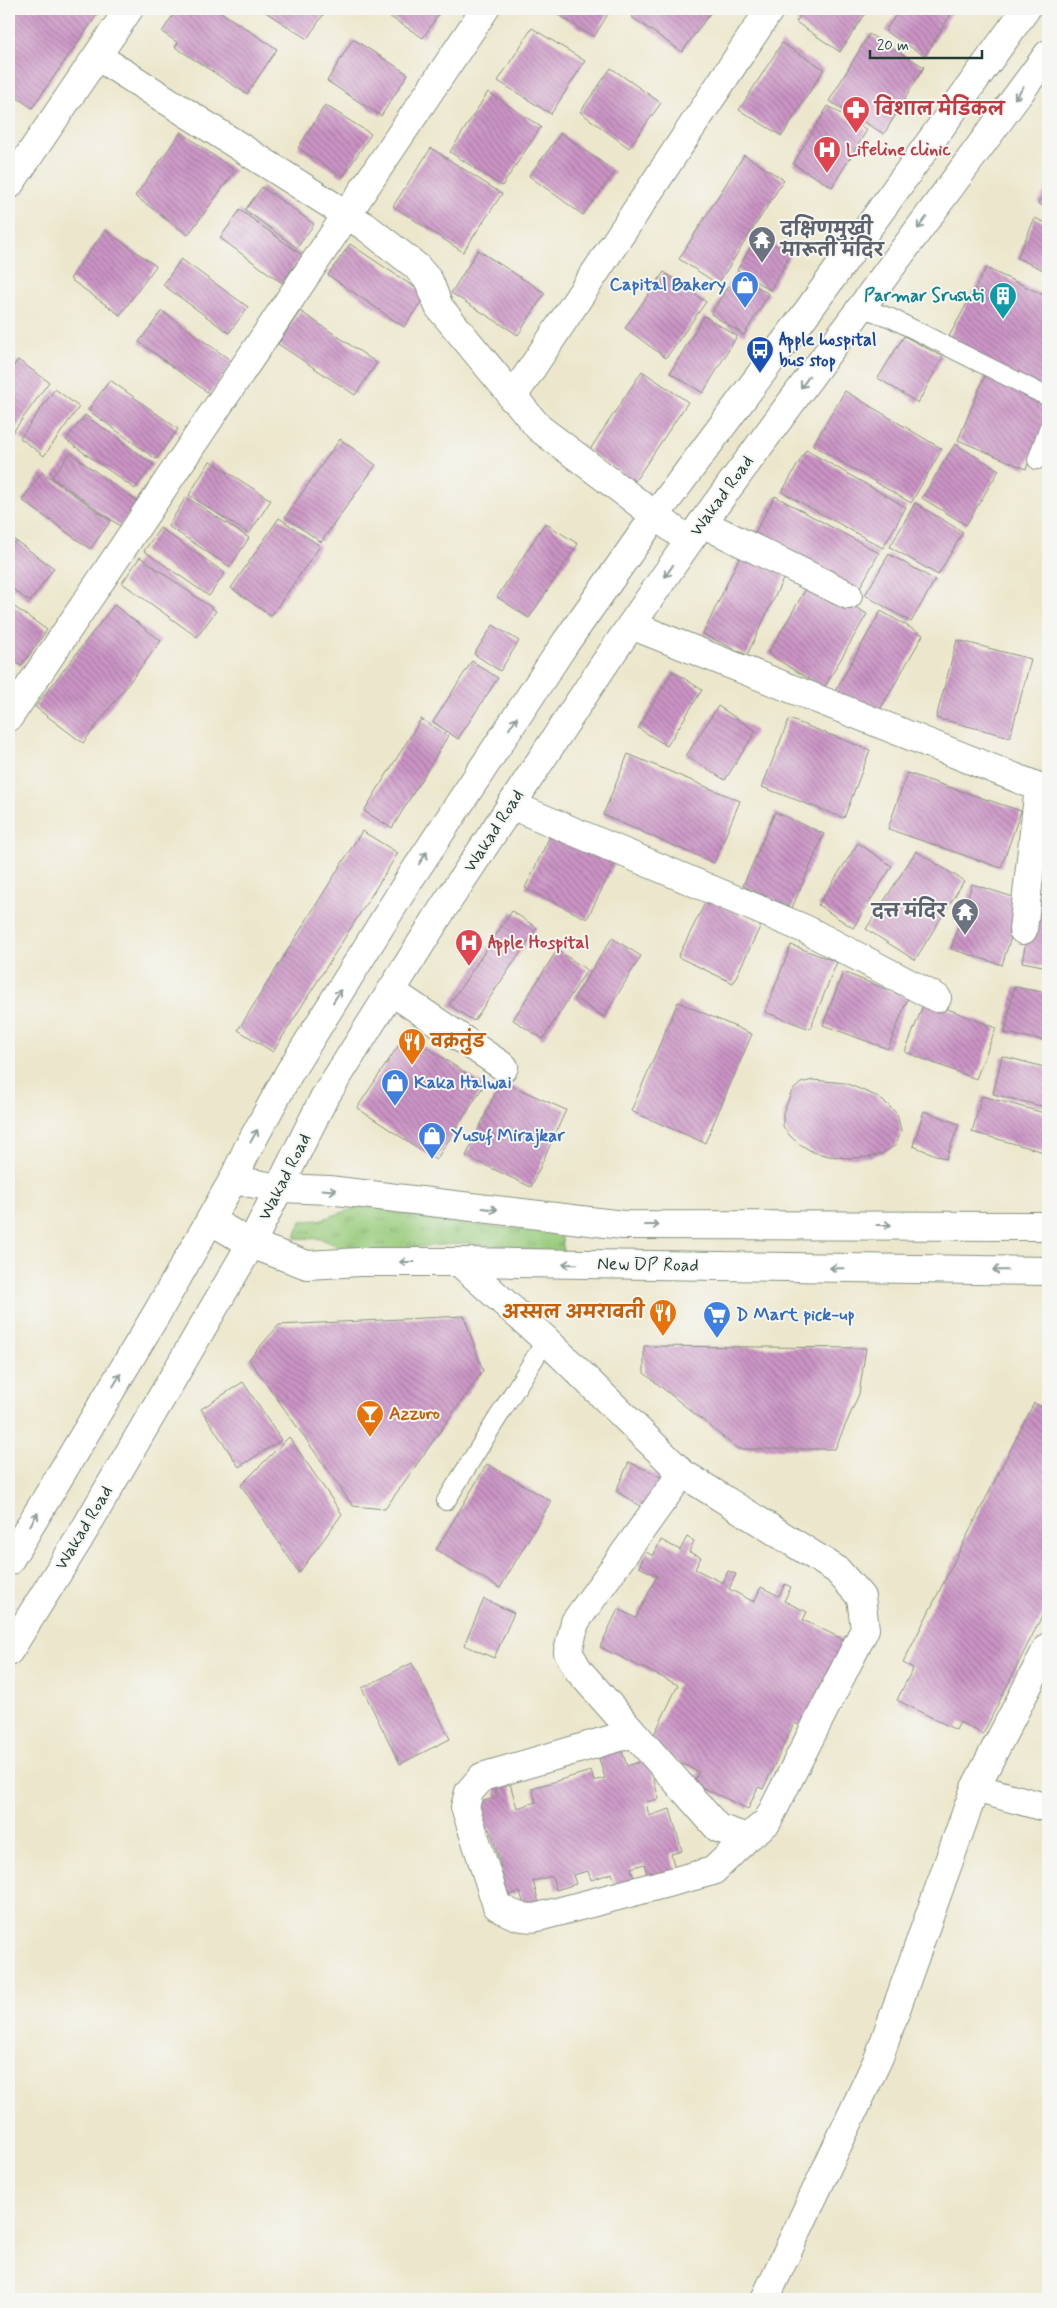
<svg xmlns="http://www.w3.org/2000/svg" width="1057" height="2308" font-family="Mynerve,'Playpen Sans Deva',sans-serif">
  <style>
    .grass { fill: url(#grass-tufts); stroke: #5c8458 }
    .building { fill: url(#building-back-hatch) }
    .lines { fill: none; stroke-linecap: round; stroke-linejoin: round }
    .lane-casing { stroke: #869280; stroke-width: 20 }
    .street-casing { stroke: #869280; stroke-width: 30 }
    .secondary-casing { stroke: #869280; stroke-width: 30 }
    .primary-casing { stroke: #869280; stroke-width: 30 }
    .lane { stroke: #fff; stroke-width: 18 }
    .street { stroke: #fff; stroke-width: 28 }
    .secondary { stroke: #fff; stroke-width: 28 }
    .primary { stroke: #fff; stroke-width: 28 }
    .oneway { stroke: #8f9e9a }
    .labels { text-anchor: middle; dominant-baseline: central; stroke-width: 4; stroke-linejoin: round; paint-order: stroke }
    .health-label { font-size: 18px; font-weight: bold; fill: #be3a42; stroke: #f6f6f2; text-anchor: start }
    .worship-label { font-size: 18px; font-weight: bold; fill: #5b616d; stroke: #f6f6f2; text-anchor: start }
    .shop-label { font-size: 18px; font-weight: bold; fill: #366cbe; stroke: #f6f6f2; text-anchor: start }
    .culture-label { font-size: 18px; font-weight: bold; fill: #0d838f; stroke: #f6f6f2; text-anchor: end }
    .transit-label { font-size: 18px; font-weight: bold; fill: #164399; stroke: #f6f6f2; text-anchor: start }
    .street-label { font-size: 18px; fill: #1f3d34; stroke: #f6f6f2 }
    .food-label { font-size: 18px; font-weight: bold; fill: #c56008; stroke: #f6f6f2; text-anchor: start }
  </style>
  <defs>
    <pattern id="grass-tufts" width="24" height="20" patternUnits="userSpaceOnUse" patternTransform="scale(1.25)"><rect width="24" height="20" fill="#98cb7b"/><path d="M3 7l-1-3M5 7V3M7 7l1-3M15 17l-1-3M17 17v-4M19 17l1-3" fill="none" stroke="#7ba666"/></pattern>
    <pattern id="building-back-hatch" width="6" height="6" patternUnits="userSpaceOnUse" patternTransform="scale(1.25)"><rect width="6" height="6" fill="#cb94c5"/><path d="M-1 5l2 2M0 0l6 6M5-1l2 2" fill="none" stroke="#a47aa1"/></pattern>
  </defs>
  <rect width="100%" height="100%" fill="#f6f6f2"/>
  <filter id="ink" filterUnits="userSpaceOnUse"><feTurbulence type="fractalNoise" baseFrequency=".02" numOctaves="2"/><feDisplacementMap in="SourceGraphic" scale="10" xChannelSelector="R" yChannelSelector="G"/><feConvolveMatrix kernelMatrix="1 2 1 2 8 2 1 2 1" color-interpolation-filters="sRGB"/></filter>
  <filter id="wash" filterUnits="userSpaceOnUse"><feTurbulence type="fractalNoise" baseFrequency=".0096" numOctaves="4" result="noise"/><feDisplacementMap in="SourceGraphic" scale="20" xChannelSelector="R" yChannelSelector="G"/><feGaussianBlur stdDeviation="1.12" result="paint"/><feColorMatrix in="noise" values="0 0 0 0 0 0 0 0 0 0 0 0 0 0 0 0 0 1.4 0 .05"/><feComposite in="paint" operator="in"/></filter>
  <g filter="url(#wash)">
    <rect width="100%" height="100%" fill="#ece7cc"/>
    <path class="grass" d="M362,1206l97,18 102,8 3,21 -98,-10 -94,8 -29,-2 -21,-10 -27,-1 6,-17 18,-1z"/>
    <g id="blocks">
      <path class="building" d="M9,9h92l-69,99 -23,-16z
        M177,9h39l61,40 -30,45 -72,-47 3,-4 -16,-11z
        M261,9h66l-20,30z
        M378,9h64l-19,29z
        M549,9h62l-17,28z
        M638,9h75l-31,43 -50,-35z
        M805,9h63l-28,43 -44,-30z
        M900,9h54l-29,47 -40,-25z
        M532,28l53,33 -34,53 -53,-33z
        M869,34l55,33 -40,67 -55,-33z
        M353,39l55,35 -27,42 -54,-35z
        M782,43l42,26 -42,67 -43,-26z
        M611,68l50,35 -32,45 -49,-36z
        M488,92l53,35 -39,59 -52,-34z
        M325,105l46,29 -28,43 -45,-29z
        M828,106l39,24 -35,57 -39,-23z
        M181,132l54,39 -47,64 -53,-39z
        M561,133l54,39 -32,43 -54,-39z
        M431,148l71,46 -39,58 -70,-46z
        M744,155l40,25 -66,104 -39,-25z
        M1048,185v24l-10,-6z
        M262,187l52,37 -17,24 -52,-38z
        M240,210l62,45 -20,28 -62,-45z
        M1035,218l13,6v48l-31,-14z
        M105,230l51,36 -36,49 -50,-36z
        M758,235l33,19 -21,36 -33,-20z
        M350,244l76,51 -22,32 -76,-52z
        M478,250l67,43 -27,42 -67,-42z
        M181,259l67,48 -19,26 -66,-48z
        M986,268l62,29v95l-102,-50z
        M664,272l42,30 -40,56 -41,-30z
        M735,274l34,20 -25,41 -33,-21z
        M162,311l71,51 -23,32 -71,-52z
        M300,311l77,52 -22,32 -77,-51z
        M704,316l33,20 -34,57 -33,-20z
        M904,336l39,21 -25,46 -40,-25z
        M18,360l31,22 -39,54 -1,-64z
        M642,371l46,31 -53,79 -46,-30z
        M986,373l62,27v16l-22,53 -68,-29z
        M110,380l68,49 -22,30 -68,-49z
        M55,389l24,18 -35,49 -24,-18z
        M845,391l97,58 -31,54 -98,-58z
        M85,415l68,49 -18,25 -69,-49z
        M340,439l36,26 -55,77 -36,-25z
        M955,444l44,26 -33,55 -44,-27z
        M806,450l100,57 -23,41 -101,-56z
        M70,453l68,49 -18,24 -68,-49z
        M210,461l61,39 -22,34 -60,-39z
        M42,472l69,49 -21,28 -68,-49z
        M775,496l104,57 -22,40 -104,-57z
        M186,497l63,41 -19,29 -62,-41z
        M915,503l48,29 -25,43 -48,-28z
        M279,518l41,28 -49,70 -40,-28z
        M545,523l33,21 -49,74 -32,-21z
        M160,528l65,45 -16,23 -65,-45z
        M13,539l41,29 -24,34 -21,-16v-42z
        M741,554l44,21 -38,80 -44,-21z
        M889,554l46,26 -24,42 -46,-27z
        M140,557l76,54 -19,26 -75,-54z
        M811,580l56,34 -43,74 -56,-34z
        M9,603l38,27 -26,36 -12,-8z
        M114,605l47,36 -78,102 -48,-36z
        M881,611l42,24 -46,80 -42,-24z
        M493,625l26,16 -19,30 -26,-17z
        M957,640l74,19 -21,78 -74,-19z
        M472,661l26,17 -40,61 -25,-17z
        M673,671l29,19 -35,56 -29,-18z
        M718,706l38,25 -31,49 -39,-24z
        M421,719l27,17 -56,92 -28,-17z
        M789,719l81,31 -26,68 -82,-31z
        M628,754l112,47 -26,62 -111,-48z
        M907,773l114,38 -20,57 -113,-39z
        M775,812l49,22 -32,74 -49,-22z
        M1048,819v45l-9,-2z
        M362,831l36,22 -125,199 -35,-22z
        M552,832l63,31 -28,56 -62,-31z
        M858,843l34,23 -39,62 -35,-23z
        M916,851l48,30 -49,79 -49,-31z
        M972,884l51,16 -21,65 -51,-16z
        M1035,895l13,2v70l-26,-5z
        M707,899l54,26 -28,58 -55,-26z
        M512,911l25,17 -63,93 -25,-16z
        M612,938l29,18 -37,61 -30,-19z
        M791,945l46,17 -27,67 -45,-17z
        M557,950l30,20 -44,69 -30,-19z
        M843,972l65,26 -20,51 -65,-24z
        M1014,987l34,6v48l-43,-8z
        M925,1000l71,28 -20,51 -71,-27z
        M678,1002l74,32 -47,109 -74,-32z
        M406,1034l78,51 -48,75 -79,-52z
        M1002,1056l46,12v25l-3,14 -52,-13z
        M813,1080l32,3 29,12 13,9 10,10 4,17 -5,14 -13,8 -14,4 -20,1 -20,-2 -16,-4 -15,-9 -8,-7 -7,-10v-13l9,-22 9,-8z
        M501,1081l65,29 -35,77 -65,-31z
        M982,1096l66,18v39l-76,-21z
        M924,1111l35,13 -13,35 -33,-13z
        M464,1316l19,55 -98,138 -32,-3 -104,-147 30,-34z
        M644,1346l222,2 -7,46 -24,55h-97l-94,-76z
        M243,1382l38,58 -42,27 -38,-58z
        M1034,1403l14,7v194l-65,130 -23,-12 -4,8 -59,-30 16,-32 -10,-5z
        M289,1437l53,77 -43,59 -58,-88z
        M629,1462l37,17 -16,33 -34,-21z
        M487,1464l64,37 -51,87 -64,-38z
        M687,1537l7,4 -5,11 12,5 -6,12 28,14 5,-12 8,3 -7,15 25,13 7,-15 18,9 6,-12 6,3 -7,14 23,11 -4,8 46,22 -41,87 -14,-6 -31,66 -5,-2 -10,22 -55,-26 6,-11 -51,-25 30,-62 -78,-38 18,-38 18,9 21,-42 -18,-9 7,-15 7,4 8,-16 19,10z
        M484,1599l30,14 -20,45 -30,-13z
        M412,1663l38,76 -50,25 -38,-76z
        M621,1748l6,18 21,-7 11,40 -13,3 3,14 21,-7 12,42 -11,3 6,22 -27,8 -6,-20 -13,4 4,13 -18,6 -5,-14 -21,7 -3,-9 -15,4 3,9 -20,6 -4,-14 -19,5 7,26 -14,4 -6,-19 -23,6 -8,-28 12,-4 -11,-37 -8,2 -8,-27 23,-7 -3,-12 15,-5 8,28 19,-6 -4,-14 59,-17 3,10 11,-3 -7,-23z"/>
    </g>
  </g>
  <g filter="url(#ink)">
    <use href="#blocks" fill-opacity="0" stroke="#869280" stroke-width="1"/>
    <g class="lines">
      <defs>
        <path id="lane" d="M860,307l31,11 157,79
          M1037,460l11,-31
          M446,1501l100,-161"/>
        <path id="street" d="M97,56l269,171 50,39 13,15 10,26 100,121 150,113
          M9,185l120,-176
          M512,398l258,-389
          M702,523l146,72
          M631,625l408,162 -16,143
          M9,717l476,-708
          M511,805l294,124 132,69
          M391,991l113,76
          M459,1262l87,78 136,133 -107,149 -7,30 11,19 139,157 29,10 20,-16 98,-193 -4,-32 -24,-27 -155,-97
          M633,1733l-151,44 -13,15 -4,15 32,99c14,8 25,14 41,11l175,-46 34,-33
          M975,1788l73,20
          M765,2299l114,-242 96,-269 73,-141"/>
        <path id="secondary" d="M280,1188l49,2 294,35 425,1
          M251,1244l56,21 53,-3h99l589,9"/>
        <path id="primary" d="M233,1180l47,8
          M210,1220l41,24
          M9,1561l148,-248 76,-133 14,-30 42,-77 120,-193 157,-238 89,-126 155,-208 216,-299
          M9,1651l70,-112 172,-295 73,-146 118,-188 161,-244 86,-125 359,-487"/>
      </defs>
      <use href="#lane" class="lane-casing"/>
      <use href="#street" class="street-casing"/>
      <use href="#secondary" class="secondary-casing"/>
      <use href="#primary" class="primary-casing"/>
      <use href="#lane" class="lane"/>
      <use href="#street" class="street"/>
      <use href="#secondary" class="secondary"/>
      <use href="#primary" class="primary"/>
    </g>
    <defs><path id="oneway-shaft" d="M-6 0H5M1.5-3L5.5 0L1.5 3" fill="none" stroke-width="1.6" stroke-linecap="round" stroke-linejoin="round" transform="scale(1.25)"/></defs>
    <g class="oneway">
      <use href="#oneway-shaft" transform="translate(1019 93) rotate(127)"/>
      <use href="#oneway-shaft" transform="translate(922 223) rotate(127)"/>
      <use href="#oneway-shaft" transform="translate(805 382) rotate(126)"/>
      <use href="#oneway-shaft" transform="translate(669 571) rotate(124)"/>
      <use href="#oneway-shaft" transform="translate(513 723) rotate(-57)"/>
      <use href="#oneway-shaft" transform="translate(423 858) rotate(-57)"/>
      <use href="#oneway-shaft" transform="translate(337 996) rotate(-58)"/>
      <use href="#oneway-shaft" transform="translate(254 1136) rotate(-61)"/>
      <use href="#oneway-shaft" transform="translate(329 1190) rotate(4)"/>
      <use href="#oneway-shaft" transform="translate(490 1209) rotate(7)"/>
      <use href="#oneway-shaft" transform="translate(652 1225)"/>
      <use href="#oneway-shaft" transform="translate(884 1225)"/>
      <use href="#oneway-shaft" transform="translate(407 1262) rotate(-180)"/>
      <use href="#oneway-shaft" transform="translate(570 1264) rotate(-179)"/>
      <use href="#oneway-shaft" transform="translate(837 1268) rotate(-179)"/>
      <use href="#oneway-shaft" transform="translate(1000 1270) rotate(-179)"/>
      <use href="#oneway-shaft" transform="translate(117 1380) rotate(-59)"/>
      <use href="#oneway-shaft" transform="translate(34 1519) rotate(-59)"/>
    </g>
  </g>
  <defs>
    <symbol id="pharmacy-pin" viewBox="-11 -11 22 30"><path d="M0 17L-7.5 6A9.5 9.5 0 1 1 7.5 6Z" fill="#e0444e" stroke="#f6f6f2"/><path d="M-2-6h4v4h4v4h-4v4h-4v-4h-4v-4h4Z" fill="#fff"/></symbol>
    <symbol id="hospital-pin" viewBox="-11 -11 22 30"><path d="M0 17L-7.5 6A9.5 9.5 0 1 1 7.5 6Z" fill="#e0444e" stroke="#f6f6f2"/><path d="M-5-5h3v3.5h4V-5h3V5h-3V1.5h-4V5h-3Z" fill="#fff"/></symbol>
    <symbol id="temple-pin" viewBox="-11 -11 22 30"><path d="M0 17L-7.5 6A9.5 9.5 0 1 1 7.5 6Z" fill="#6b7280" stroke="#f6f6f2"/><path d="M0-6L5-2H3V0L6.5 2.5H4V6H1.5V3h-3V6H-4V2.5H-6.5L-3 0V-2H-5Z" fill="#fff"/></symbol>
    <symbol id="shop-pin" viewBox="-11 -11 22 30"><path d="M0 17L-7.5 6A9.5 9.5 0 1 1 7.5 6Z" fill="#3f7fe0" stroke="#f6f6f2"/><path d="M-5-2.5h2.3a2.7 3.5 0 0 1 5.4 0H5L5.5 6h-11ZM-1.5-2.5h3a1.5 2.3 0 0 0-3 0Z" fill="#fff"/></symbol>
    <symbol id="building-pin" viewBox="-11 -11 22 30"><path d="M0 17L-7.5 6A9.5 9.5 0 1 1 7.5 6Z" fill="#0f9aa8" stroke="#f6f6f2"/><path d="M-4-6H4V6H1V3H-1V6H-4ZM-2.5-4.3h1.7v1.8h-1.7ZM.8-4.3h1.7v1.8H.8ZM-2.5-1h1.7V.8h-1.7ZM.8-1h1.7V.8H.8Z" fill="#fff"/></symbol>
    <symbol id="bus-pin" viewBox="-11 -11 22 30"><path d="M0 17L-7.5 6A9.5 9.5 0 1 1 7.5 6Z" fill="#1a4fb4" stroke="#f6f6f2"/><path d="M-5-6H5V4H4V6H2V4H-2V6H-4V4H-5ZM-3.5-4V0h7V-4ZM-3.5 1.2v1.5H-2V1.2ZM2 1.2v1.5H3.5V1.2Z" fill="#fff"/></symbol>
    <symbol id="restaurant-pin" viewBox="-11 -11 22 30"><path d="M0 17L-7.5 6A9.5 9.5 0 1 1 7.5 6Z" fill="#e8710a" stroke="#f6f6f2"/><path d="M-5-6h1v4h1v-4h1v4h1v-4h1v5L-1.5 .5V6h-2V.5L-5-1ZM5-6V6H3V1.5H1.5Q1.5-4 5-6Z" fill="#fff"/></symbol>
    <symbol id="supermarket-pin" viewBox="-11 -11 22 30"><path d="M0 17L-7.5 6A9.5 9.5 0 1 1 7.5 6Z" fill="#3f7fe0" stroke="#f6f6f2"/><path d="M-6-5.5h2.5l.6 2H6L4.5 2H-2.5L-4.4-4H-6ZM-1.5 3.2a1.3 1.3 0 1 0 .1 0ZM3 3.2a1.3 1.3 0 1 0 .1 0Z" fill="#fff"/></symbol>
    <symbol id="bar-pin" viewBox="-11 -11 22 30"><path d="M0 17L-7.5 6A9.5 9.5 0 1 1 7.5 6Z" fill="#e8710a" stroke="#f6f6f2"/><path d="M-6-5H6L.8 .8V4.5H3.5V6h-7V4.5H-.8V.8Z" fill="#fff"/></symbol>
  </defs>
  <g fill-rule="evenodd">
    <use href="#pharmacy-pin" x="840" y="94" width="32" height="43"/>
    <use href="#hospital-pin" x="811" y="134" width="32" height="43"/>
    <use href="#temple-pin" x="746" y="224" width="32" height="43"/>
    <use href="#shop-pin" x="729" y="269" width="32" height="43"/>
    <use href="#building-pin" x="987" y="280" width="32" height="43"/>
    <use href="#bus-pin" x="744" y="334" width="32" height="43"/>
    <use href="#temple-pin" x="949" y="896" width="32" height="43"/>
    <use href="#hospital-pin" x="453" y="927" width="32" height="43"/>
    <use href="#restaurant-pin" x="396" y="1026" width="32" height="43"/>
    <use href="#shop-pin" x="379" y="1067" width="32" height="43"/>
    <use href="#shop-pin" x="416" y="1120" width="32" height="43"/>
    <use href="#restaurant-pin" x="647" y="1297" width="32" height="43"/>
    <use href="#supermarket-pin" x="701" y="1299" width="32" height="43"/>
    <use href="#bar-pin" x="354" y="1398" width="32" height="43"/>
  </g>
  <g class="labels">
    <g class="health-label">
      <text x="875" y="110">विशाल मेडिकल</text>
      <text x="846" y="150">Lifeline clinic</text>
      <text x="488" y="943">Apple Hospital</text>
    </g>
    <g class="worship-label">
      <text x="781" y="230">दक्षिणमुखी<tspan x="781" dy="21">मारूती मंदिर</tspan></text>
      <text x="946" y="912" text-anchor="end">दत्त मंदिर</text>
    </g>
    <g class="shop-label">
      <text x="726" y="285" text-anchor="end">Capital Bakery</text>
      <text x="414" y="1083">Kaka Halwai</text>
      <text x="451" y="1136">Yusuf Mirajkar</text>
      <text x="736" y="1315">D Mart pick-up</text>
    </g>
    <g class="culture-label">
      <text x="984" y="296">Parmar Srushti</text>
    </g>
    <g class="transit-label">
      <text x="779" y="340">Apple hospital<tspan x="779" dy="21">bus stop</tspan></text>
    </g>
    <g class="street-label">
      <text transform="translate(722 496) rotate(-54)">Wakad Road</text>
      <text transform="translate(494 831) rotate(-57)">Wakad Road</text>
      <text transform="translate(285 1177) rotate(-63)">Wakad Road</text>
      <text transform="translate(648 1265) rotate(1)">New DP Road</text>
      <text transform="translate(84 1528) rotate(-59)">Wakad Road</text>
    </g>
    <g class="food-label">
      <text x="431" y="1042">वक्रतुंड</text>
      <text x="644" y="1313" text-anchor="end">अस्सल अमरावती</text>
      <text x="389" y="1414">Azzuro</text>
    </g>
  </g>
  <rect width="1057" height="2308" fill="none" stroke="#f6f6f2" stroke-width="30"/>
  <path d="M870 50v8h112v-8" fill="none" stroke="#1f3d34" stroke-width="2.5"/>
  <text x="877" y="50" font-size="15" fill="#1f3d34" stroke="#f6f6f2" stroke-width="4" paint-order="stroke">20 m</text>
</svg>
